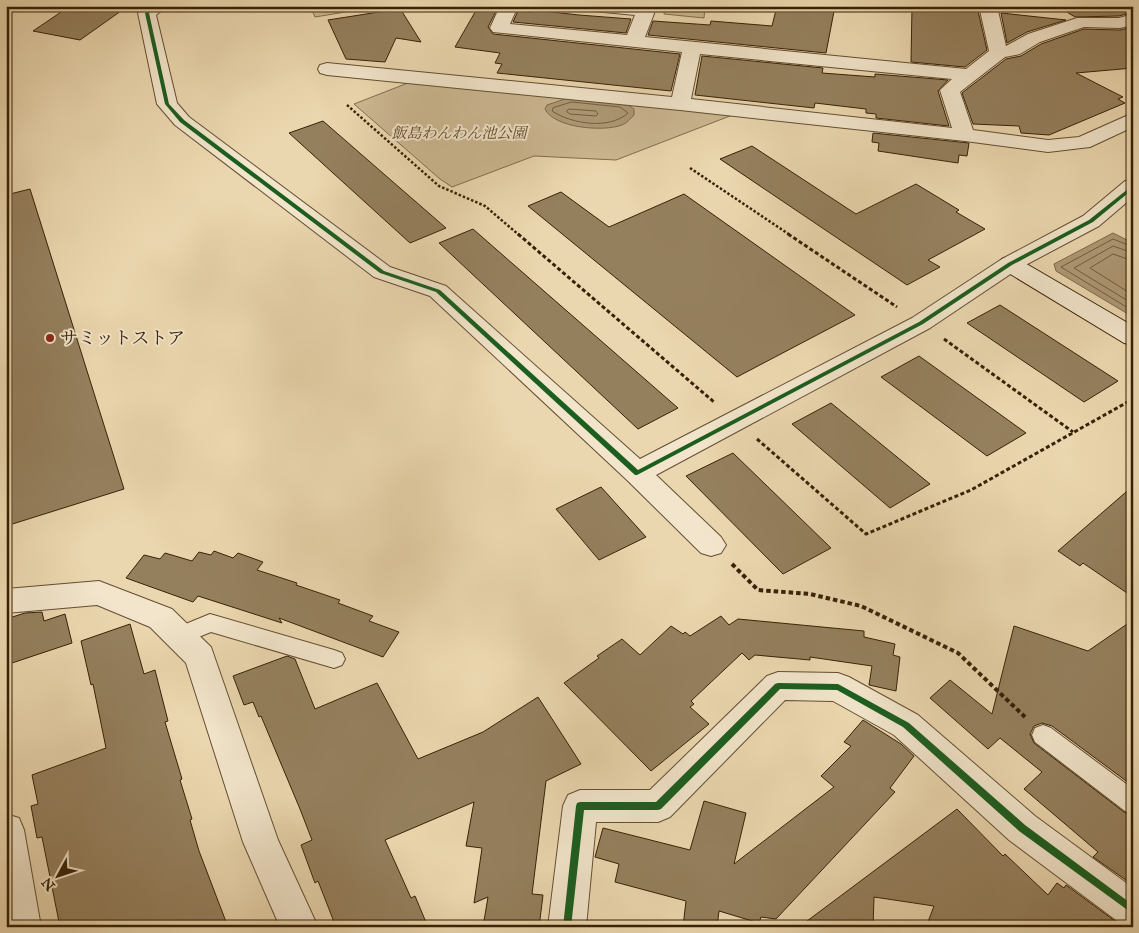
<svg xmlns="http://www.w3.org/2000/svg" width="1139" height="933" font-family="'IM FELL Great Primer','Noto Serif JP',serif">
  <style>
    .green { fill: #ccb892; stroke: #826c4c }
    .water { fill: #ae9976; stroke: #7e694a }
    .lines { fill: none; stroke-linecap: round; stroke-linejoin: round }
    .shore { stroke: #725d3e; stroke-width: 1 }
    .building { fill: #95805e; stroke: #372107 }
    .lane-casing { stroke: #644e31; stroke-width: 2 }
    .street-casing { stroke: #644e31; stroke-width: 2 }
    .secondary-casing { stroke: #372107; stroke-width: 2 }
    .path-far2 { stroke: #372107; stroke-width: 2.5; stroke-dasharray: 2.5 2; stroke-linecap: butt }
    .path-far1 { stroke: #372107; stroke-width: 3; stroke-dasharray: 4 2.5; stroke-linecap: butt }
    .path { stroke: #372107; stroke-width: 4; stroke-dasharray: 4.5 3; stroke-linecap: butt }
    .lane { fill: #f2e5cb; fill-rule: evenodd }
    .street { fill: #f2e5cb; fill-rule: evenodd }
    .secondary { fill: #f2e5cb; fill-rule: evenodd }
    .cycleway-casing { stroke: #f2e5cb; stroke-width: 3 }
    .cycleway { fill: #1b5e20; fill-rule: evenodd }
    .poi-dot { fill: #8f2418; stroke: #f2e5cb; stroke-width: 2 }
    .labels { text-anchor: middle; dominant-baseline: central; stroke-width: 4; stroke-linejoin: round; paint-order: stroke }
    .far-park-label { font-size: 15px; font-style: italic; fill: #5c472a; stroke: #f2e5cb }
    .poi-label { font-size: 18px; fill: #372107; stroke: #f2e5cb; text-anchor: start }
  </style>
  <rect width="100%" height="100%" fill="#ebd7af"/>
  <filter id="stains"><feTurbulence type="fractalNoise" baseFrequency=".004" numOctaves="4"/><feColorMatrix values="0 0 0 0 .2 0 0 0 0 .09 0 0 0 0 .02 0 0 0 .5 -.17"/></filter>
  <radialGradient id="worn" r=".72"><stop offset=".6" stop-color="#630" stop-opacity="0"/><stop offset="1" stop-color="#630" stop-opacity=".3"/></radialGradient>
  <path class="green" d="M310,6h72l-67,11z
    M665,6h40l-1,12 -40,-4z
    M413,81l322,33 -119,46 -82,-4 -82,31 -12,-8 -86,-75z"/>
  <path class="water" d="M571,97l57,8 6,4v6c-4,4 -7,8 -12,10 -19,7 -68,3 -77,-16l2,-4z
    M1113,233l20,10v74l-77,-46 -2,-7z"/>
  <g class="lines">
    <path class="shore" d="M572,102l48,5 8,6c-19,17 -56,11 -76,-2l1,-3z
      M569,109l27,2 2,3 -2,2 -26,-2 -3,-2z
      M1133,247l-20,-8 -52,28 72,44
      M1133,253l-20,-7 -39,22 59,36
      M1133,261l-20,-7 -23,14 43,27"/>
  </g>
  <path class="building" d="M70,6h58l-48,34 -47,-9z
    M777,6h58l-9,47 -178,-18 5,-14 57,4 1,-4 61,5z
    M1057,6h76v6l-14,4 -44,1z
    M478,7l19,2 -9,18 5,7 187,20 -9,37 -174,-18 5,-9 -7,-1 5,-10 -45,-6z
    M912,7l66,4 9,39 -22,17 -54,-5z
    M398,9l3,1 20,32 -25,-4 -11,24 -39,-3 -18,-39z
    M533,10l46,5 52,4 -5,14 -113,-11 5,-11 13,1z
    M1001,13l65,7 -39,12 -20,11z
    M1133,27v41l-57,5 47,24 -5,2 7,4 -76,32 -28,-2 -2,-7 -46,-2 -11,-31 44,-34 15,-3 20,-12 43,-15 36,1z
    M702,56l121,12 -1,5 53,4v-3l73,6 -10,11 11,35 -73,-8v-4l-10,-1v-4l-51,-6 -1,5 -119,-13z
    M323,121l54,47 69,60 -36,15 -121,-110z
    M873,133l96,10 -2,13 -8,-1 -1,8 -80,-12 1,-8 -7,-1z
    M752,146l104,68 60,-30 43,26 -3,2 29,17 -57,31 12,7 -33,18 -187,-126z
    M30,189l94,300 -118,37v-331z
    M561,192l48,35 75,-33 171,121 -118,62 -209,-171z
    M473,229l40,35 165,144 -40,21 -199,-186z
    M1000,305l118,76 -34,21 -117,-79z
    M919,356l107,77 -39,23 -106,-79z
    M831,403l99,81 -40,24 -98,-84z
    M733,453l98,95 -48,26 -97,-98z
    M1133,486v111l-50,-34 -3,3 -22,-15z
    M601,487l45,50 -47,23 -43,-51z
    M214,551l19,7 5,-5 25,9 -6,8 40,13 -1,2 44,15 -2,3 35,13 -4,5 30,11 -16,25 -104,-39 3,5 -84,-27 -5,6 -67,-24 18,-23 16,4 5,-6 27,8 7,-9 12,3z
    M42,612l2,9 21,-7 7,29 -66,22v-46l19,-6z
    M721,616l8,9 9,-6 126,12v6l31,7 -2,11 7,2 -4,34 -27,-6 3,-19 -62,-9v3l-55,-5 -6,5 -7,-7 -51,48 3,3 -4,3 19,17 -58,47 -87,-88 35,-25 -2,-2 25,-17 18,16 31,-29 12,8 2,-2 5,4z
    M1133,620v166l-81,-60 -10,-3 -8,3 -4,8 4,9 90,69 9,4v69l-40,-28 5,-5 -74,-63 18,-17 -42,-34 -12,11 -58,-51 20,-18 42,34 22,-88 74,25z
    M130,624l14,50 11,-4 13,51 -3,1 17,57 -2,1 12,39 -2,1 9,31 29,76h-168l-18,-90 -5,1 -6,-32 7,-2 -6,-29 74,-27 -13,-64 -2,1 -10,-44z
    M287,656l8,3 20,50 62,-26 41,76 65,-27 55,-35 43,67 -35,17 -14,113 11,1 -4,32h-56l5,-30 -14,6 8,-55 -16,-2 8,-44 -89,38 26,58 4,-2 13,31h-92l-18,-46 -3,2 -14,-38 11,-5 -12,-31 -39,-93 -2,1 -6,-15 -9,3 -11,-29z
    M863,720l38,24 13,12 -24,32 5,4 -119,127 -15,-2 -2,6 -40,-12 -2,16h-34l3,-26 -71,-19 4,-18 -24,-7 8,-29 87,22 14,-49 42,12 -12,51 100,-77 -13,-11 30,-30 -7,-4z
    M957,809l46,47 2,-2 43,41 9,-12 7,5 2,-3 53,39 7,3h-200l8,-21 -60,-9 -1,30h-74z"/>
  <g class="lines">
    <defs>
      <path id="lane" d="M210,614l124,36 8,3 3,6 -3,6 -8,3 -123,-36 -32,13 -8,-3 -3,-6 3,-6z
        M1043,725l8,3 82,61v25l-8,-3 -90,-69 -3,-7 3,-7z"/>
      <path id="street" d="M146,6h21l-11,9 21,88 12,14 201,150 56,19 194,173 272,-141 90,-59 81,-43 42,-35 8,-1v17l-34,29 -81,43 -88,59 -274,147 65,62 5,8 -5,8 -10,3 -10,-3 -74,-73 -197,-184 -56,-19 -199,-152 -18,-21 -19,-91z
        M500,6h18l-8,18 117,11 8,-20 -42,-4 -6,-1 -3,-4h64l4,1 3,4 -10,26 321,32 23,-18 -10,-45h18l9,40 22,-12 49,-16h42l14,-4v11l-13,3 -36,-1 -44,15 -20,12 -15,3 -45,35 13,38 75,10 31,-3 54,-24v14l-43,20 -42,5 -83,-11 -285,-31 -353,-35 -7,-2 -2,-4 2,-4 7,-2 345,34 10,-45 -189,-20 -3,-4zM700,54l252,25 -12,11 12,38 -261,-29z
        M99,581l73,28 39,38 67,193 40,87h-38l-37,-85 -57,-179 -36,-36 -53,-22 -91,8v-24z
        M778,672l60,1 11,4 69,38 117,101 98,72v39l-13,-4 -111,-83 -115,-105 -61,-34 -48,-1 -115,117 -12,5h-62l-10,105h-38l15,-121 5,-11 12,-5h70l117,-114z
        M6,814l13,4 5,12 17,97h-35z"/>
      <path id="secondary" d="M1010,257l8,2 115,67v19l-9,-2 -122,-74 -4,-5 4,-5z"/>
    </defs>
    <use href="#lane" class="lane-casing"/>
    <use href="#street" class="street-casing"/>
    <use href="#secondary" class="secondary-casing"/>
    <path class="path-far2" d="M347,105l92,81 46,20 34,29
      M690,168l100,67"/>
    <path class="path-far1" d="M518,234l196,168
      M788,234l109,73
      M944,339l129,93
      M757,439l109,95 105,-44 162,-91"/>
    <path class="path" d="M732,564l26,26 52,4 51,12 97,47 67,64"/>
    <use href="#lane" class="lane"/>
    <use href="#street" class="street"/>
    <use href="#secondary" class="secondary"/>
    <defs>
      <path id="cycleway" d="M155,6h5l-11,7 20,91 15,16 200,151 56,19 198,180 281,-148 89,-59 81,-43 44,-35v4l-40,33 -81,43 -89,59 -286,151h-2l-199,-183 -56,-19 -200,-151 -15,-18 -20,-91z
        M778,683l60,1 71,39 116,102 108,80v9l-114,-83 -116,-104 -66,-37 -57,-1 -119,120 -3,1h-74l-13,117h-8l13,-121 1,-3 3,-1h76l119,-118z"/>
    </defs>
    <use href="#cycleway" class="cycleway-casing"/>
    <use href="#cycleway" class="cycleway"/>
  </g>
  <circle class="poi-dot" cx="50" cy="338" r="5"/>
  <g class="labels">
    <g class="far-park-label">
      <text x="459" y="133">飯島わんわん池公園</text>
    </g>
    <g class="poi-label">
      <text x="60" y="338">サミットストア</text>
    </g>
  </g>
  <rect width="1139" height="933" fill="none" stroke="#ebd7af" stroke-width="25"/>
  <rect x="8" y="8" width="1124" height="918" fill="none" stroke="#372107" stroke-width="2.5"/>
  <rect x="12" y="12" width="1114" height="908" fill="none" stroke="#372107"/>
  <g transform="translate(58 876) rotate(230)" stroke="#f2e5cb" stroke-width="4" paint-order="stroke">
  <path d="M0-4L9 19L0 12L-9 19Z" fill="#372107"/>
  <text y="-8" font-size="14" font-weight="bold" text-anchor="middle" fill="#372107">N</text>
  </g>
  <rect width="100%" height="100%" filter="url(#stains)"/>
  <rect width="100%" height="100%" fill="url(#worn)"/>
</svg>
